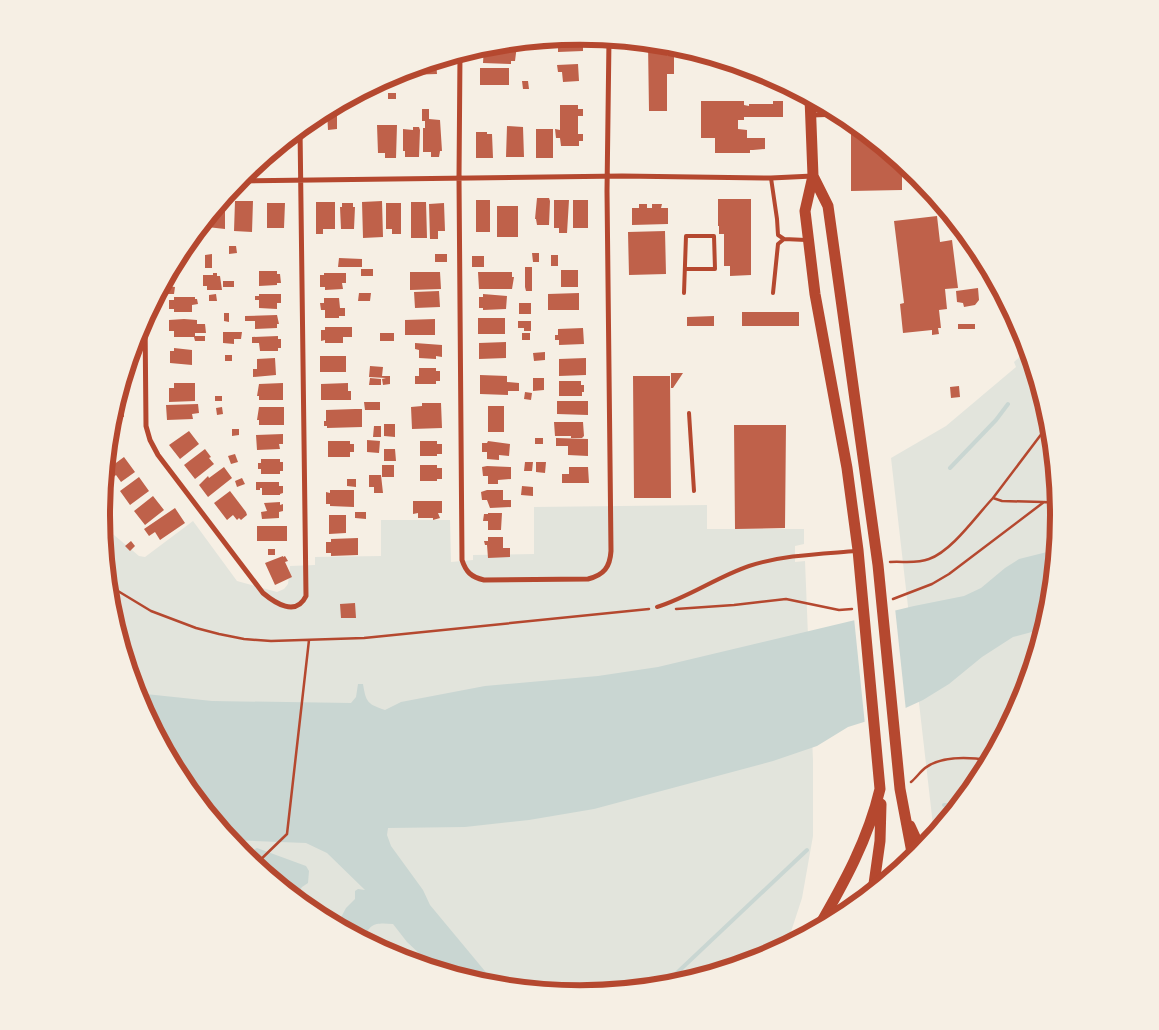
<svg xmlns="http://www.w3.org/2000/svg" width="1159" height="1030" font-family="Lato,sans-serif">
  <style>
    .green { fill: #e2e4dc }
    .water { fill: #c9d6d2 }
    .pier { fill: #f6efe4 }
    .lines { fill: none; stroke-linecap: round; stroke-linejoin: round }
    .stream { stroke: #c9d6d2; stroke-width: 4 }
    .building { fill: #bf614a }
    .path { stroke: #b5482f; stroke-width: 2.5 }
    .service { stroke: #b5482f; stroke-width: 4 }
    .minor { stroke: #b5482f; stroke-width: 5 }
    .primary { stroke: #b5482f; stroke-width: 11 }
    .rim { fill: none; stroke: #b5482f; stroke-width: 6 }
  </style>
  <rect width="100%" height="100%" fill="#f6efe4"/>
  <path class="green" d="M1027,350l22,72 9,93 -9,94 -27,89 -45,83 -43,53 -43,-376 55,-32 70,-59 -2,-5z
    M707,505v24h97v15l-9,2v16l10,-1 8,200v75l-11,62 -15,46 -25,13 -89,28 -94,9 -93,-10 -90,-27 -83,-44 -72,-60 -60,-72 -44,-83 -27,-90 -9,-87 7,9 31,26 6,1 48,-36 44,60 40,11 7,-3 4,-5 2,-18 25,-1v-8l66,-1v-36h69l1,42 22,-2v-5l61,-1v-47z"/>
  <path class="water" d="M1055,550l-6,59 -6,20 -30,8 -31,20 -33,27 -26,16 -24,11 -51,16 -31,19 -44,15 -179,48 -65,11 -64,7 -77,1 -1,7 4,11 32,44 7,15 59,71 3,9 -56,-16 -29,-27 -14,-18c-16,-1 -24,-2 -29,16l-27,-15 9,-17 9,-9v-8l3,-2 7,1 -38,-37 -21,-10 -77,-3 -48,-59 -45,-88 76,8 139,2 5,-6 2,-13h5c3,19 5,20 22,26l16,-8 84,-16 113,-10 60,-9 256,-61 50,-10 17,-8 24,-20 14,-9z
    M257,848l49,18 3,5 -1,12 -6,4 -7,10 -49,-39 3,-6z"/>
  <path class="pier" d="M895,608l11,103 -41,14 -11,-107z"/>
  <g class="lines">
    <path class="stream" d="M950,468l46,-48 12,-16
      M944,805l13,1
      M663,986l144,-136"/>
  </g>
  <path class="building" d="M583,37v14l-25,1v-14z
    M648,43l19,2v11h7v18h-7v37h-18z
    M505,44l12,1 -2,16h-4v3l-28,-1 1,-17z
    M436,61l1,13 -30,1v-6z
    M578,64l1,17 -16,1 -1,-10h-4l-1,-7z
    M480,68h29v17h-29z
    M522,81h6l1,8h-6z
    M388,93h8v6h-8z
    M701,101h43v4l5,1v-2h24v-3h10v16h-39v3h-6v9l9,1v8h18v11l-12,1h-3v3h-35v-15h-14z
    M560,105h18v4h5v7h-5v18h5v7h-4v5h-18l-1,-8h-4l-1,-9 5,1z
    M422,109h7v10l11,1 2,31h-2l-1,6h-8v-5h-8v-24h2v-7h-3z
    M327,111h10v18l-9,1z
    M377,125h20l-1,33h-11v-5h-7z
    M507,126l16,1 1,30h-18z
    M413,127h6l1,3 -1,27h-14v-6h-2v-22l10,1z
    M536,129h17v29h-17z
    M476,132h11v2h5l1,24h-17z
    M851,132h13l23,19v4h5l10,8v27l-51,1z
    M537,198h12l1,3 -1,24h-12l-1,-6h-1z
    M718,199h33v76l-21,1v-10h-6v-32h-5v-8h-1z
    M476,200h14v32h-14z
    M554,200h15l-2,33h-8v-5h-5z
    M573,200h15v28h-15z
    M221,201h2l-1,4h3v24l-18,-2v-9z
    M235,201h18l-1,31 -18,-1z
    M382,201l1,36 -20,1 -1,-36z
    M316,202h19v27h-12v5h-7z
    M411,202h15l1,36h-16z
    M267,203h18l-1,25h-17z
    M342,203h11v4h2l-1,22h-13l-1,-22h2z
    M386,203h15v31h-9v-5h-6z
    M444,203l1,28h-7v8h-8l-1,-35z
    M639,204h8v4h5v-4h10l-1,4h7v16l-36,1v-17h7z
    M497,206h21v31h-21z
    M937,216l3,26 12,-2 6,48 -13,1 2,20 -8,1 2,18h-3l1,6 -7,1v-5l-29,3 -3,-29 4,-1 -10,-82z
    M665,231l1,43 -37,1 -1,-43z
    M229,246h7l1,7 -8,1z
    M532,253h7v9h-6z
    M212,254v14h-7v-13z
    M435,254h12v8h-12z
    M551,255h7v11h-7z
    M472,256h12v11h-12z
    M339,258l23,1v8h-24z
    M525,267h7v24h-6l-1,-4z
    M361,269h12v7h-12z
    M561,270h17v17h-17z
    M259,271h18v3h3l1,9h-4v2l-18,1z
    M410,272h30l1,17 -31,1z
    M478,272h34v5h2l-2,12h-33z
    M213,273h4v3h3l2,14h-15v-4h-4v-11h10z
    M324,273h22v10h-4l1,6 -18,1v-3h-5v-12h4z
    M223,281h11v6h-11z
    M167,286l8,1 -1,7h-7z
    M978,288l1,12 -4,5 -11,2 -1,-4 -6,-1 -1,-11z
    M439,291l1,16 -25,1 -1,-16z
    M359,293h12l-1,8h-12z
    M579,293v17h-31v-16z
    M216,294l1,7h-8v-6z
    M259,294h22v9h-4v6l-18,-1v-8h-4v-4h4z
    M483,294l24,2 -1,13 -23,1v-2h-4v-11h4z
    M174,297h21v2h2l1,5 -6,1v7h-18v-3h-5v-9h5z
    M324,298h15l1,10h5v8h-6v2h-14v-8h-4l-1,-7h4z
    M519,303h12v11h-12z
    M742,312h57v14h-57z
    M224,313h5v9l-5,-1z
    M277,315l2,9h-2v4l-22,1v-8h-10v-5z
    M714,316v10h-27v-9z
    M478,318h27v16h-27z
    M184,319l13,1v4h8l1,9h-11v3h10v5h-10l-1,-4h-20v-6h-5v-11z
    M435,319v16h-30v-15z
    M518,321h13v10h-7v-3h-6z
    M958,324h17v5h-17z
    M325,327h27v10h-9v6h-18v-3l-4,1v-11h4z
    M583,328l1,16 -25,1v-5h-4v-5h3v-6z
    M223,332h19l-1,7h-7v5l-11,-1z
    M380,333h14v8h-14z
    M522,333h8v7h-8z
    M278,336v3h3v9h-3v3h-18l-1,-8h-7v-6z
    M506,342v16l-27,1v-16z
    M415,343l27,2v12l-6,-1v3l-17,-1v-8l-4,-1z
    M174,348l18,2v15l-22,-2v-12h4z
    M545,352v8l-11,1 -1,-8z
    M225,355h7v6h-7z
    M320,356h26v16h-26z
    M275,358l1,17 -23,2v-8h4v-10z
    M586,358v17l-27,1v-17z
    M370,366l13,1 -1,9h8v8l-7,1 -1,-6 4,-1 -17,-1z
    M419,368h17v3h4v10h-4v3h-21v-8h4z
    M671,373h12l-10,15h-2z
    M480,375l27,1v6l12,1v8h-11v4l-28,-1z
    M633,376h37l1,122h-37z
    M370,378l11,1v6h-12z
    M533,378h11v12l-11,1z
    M122,381l1,15h-5z
    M559,381h22v4h3v7h-2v4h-23z
    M174,383h21v18l-26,1v-14h5z
    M283,383v17h-24v-4h-2l2,-12z
    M348,383v8h3v9h-30v-16z
    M959,386l1,11 -9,1 -1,-11z
    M525,392l7,1 -1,7 -7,-1z
    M215,396h7v5h-7z
    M557,401h31v14l-31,-1z
    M364,402h16v8h-15z
    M422,403h19l1,25 -30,1 -1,-22 11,-1z
    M198,404l1,9 -7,1 1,5 -26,1 -1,-15z
    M488,406h16v26h-16z
    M222,407l1,7 -6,1 -1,-7z
    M259,407h25v18h-25v-5h-2z
    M114,409h10v8h-5v6l-9,1z
    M355,409h7v18l-35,1v-2h-3v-5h2v-11z
    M554,422h29l1,14 -2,2h-11v-2h-16z
    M384,424h11v13l-11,-1z
    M734,425h52l-1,103 -50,1z
    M374,426h7v11h-8z
    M109,429l2,4 3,-1 3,10 -3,1 2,10 -9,2z
    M232,429h7v6l-7,1z
    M189,431l10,13 -19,15 -11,-14z
    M283,434v10h-4l1,5 -23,1 -1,-15z
    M535,438h8v6h-8z
    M556,438l32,1v17l-20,-1v-9h-12z
    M367,440l13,1 -1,12 -12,-1z
    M328,441h22v3h4v8h-4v5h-22z
    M420,441h17v3h5v10h-5v2h-17z
    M488,441l22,3 -1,12 -10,-1v5l-12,-1v-7h-5v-9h5z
    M205,449l6,8 -2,1 5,6 -19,15 -11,-14z
    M384,449h11l1,12h-12z
    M235,454l3,8 -7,2 -3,-8z
    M124,457l11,15 -14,10 -5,-7 -6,5 -5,-9z
    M261,459h19v3h3v9h-3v3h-19v-5h-3v-6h3z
    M525,462h8l-1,9h-8z
    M536,462h10l-1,11 -9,-1z
    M382,465h12v12h-12z
    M420,465h17v3h5v11h-5v2h-17z
    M487,466l24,1v12l-13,1v4h-10v-8h-5l-1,-9z
    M224,467l8,11 -24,19 -9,-12 9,-9 1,2z
    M569,467h19l1,16h-27v-9h7z
    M369,475h12l2,18h-9v-6h-5z
    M139,477l10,14 -19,14 -10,-14z
    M242,478l3,6 -8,3 -2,-6z
    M347,479h9v8l-9,-1z
    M256,482h23v4h4v7l-3,1v1h-18v-7h-2v2h-4z
    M522,486l11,1v9l-12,-1z
    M330,490h24v17l-24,-1v-2h-4v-12l4,1z
    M487,490h16v10h8v7l-21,1 -3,-8h-5l-1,-8z
    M230,491l16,21 1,3 -6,5 -2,-2 -2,2 -4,-5 -6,5 -13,-17z
    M153,496l11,14 -19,15 -11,-14z
    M413,501h29v12h-4l2,5 -7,2v-2h-15v-5l-5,1z
    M280,502v3l3,-1v7l-4,1v6l-17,1 -1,-7 6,-1 -3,-8z
    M175,508l10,15 -25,17 -5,-8 -6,4 -5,-7z
    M355,512h11v7l-11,-1z
    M488,513h14l-1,17h-13v-9h-5l1,-7h4z
    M107,515l4,5 -5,4 -4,-6z
    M329,515h17v18l-17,1z
    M257,526h30v15h-30z
    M488,537h15v11h7v9l-22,1 -1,-13h-2l-1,-4h4z
    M358,538v17l-27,1v-3h-5v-11h5v-3z
    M131,541l4,5 -5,5 -5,-5z
    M268,549h7v6h-7z
    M283,556v1l2,-1 3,5 -3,1 7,15 -17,8 -10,-22z
    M355,603l1,15h-15l-1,-14z
    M734,959l6,4 -2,2 -7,2 -2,-1z"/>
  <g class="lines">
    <path class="path" d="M1043,502l-41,-1 -9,-3 56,-74
      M890,562c13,-1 26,2 39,-3 23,-8 47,-43 64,-61
      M108,585l43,26 45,17 23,6 25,5 27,2 93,-3 285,-29
      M893,599l39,-15 17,-10 95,-72 13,1
      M676,609l58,-4 52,-6 53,11 13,-1
      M911,782c5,-4 9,-10 14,-14 17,-13 44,-11 64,-8
      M255,865l32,-31 22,-194"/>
    <path class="service" d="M771,178l6,41 1,16 6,4 22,1
      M684,293l2,-57h28l1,33h-30
      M773,293l5,-49 6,-5
      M689,413l5,78
      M657,607c32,-10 60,-30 92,-41 34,-11 71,-12 107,-15"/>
    <path class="minor" d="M460,53l-1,125 3,382c4,12 9,17 22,20l104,-1c16,-4 22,-12 23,-28l-4,-360 2,-152
      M811,115l30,-1
      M237,181l385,-5 149,2 42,-2
      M145,318l1,108 4,14 8,15 105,138c12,10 33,24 43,3l-6,-468"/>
    <path class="primary" d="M810,98l3,78 -8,35 10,83 32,174 11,82 22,239c-12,51 -36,94 -62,139
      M813,176l15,30 50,359 22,224 13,69
      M910,826l11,24
      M873,891l7,-50 1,-37"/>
  </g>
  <path d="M0 0H1159V1030H0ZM110 515a470 470 0 1 1 940 0a470 470 0 1 1-940 0Z" fill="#f6efe4" fill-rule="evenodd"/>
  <path class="rim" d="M110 515a470 470 0 1 1 940 0a470 470 0 1 1-940 0Z"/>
</svg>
